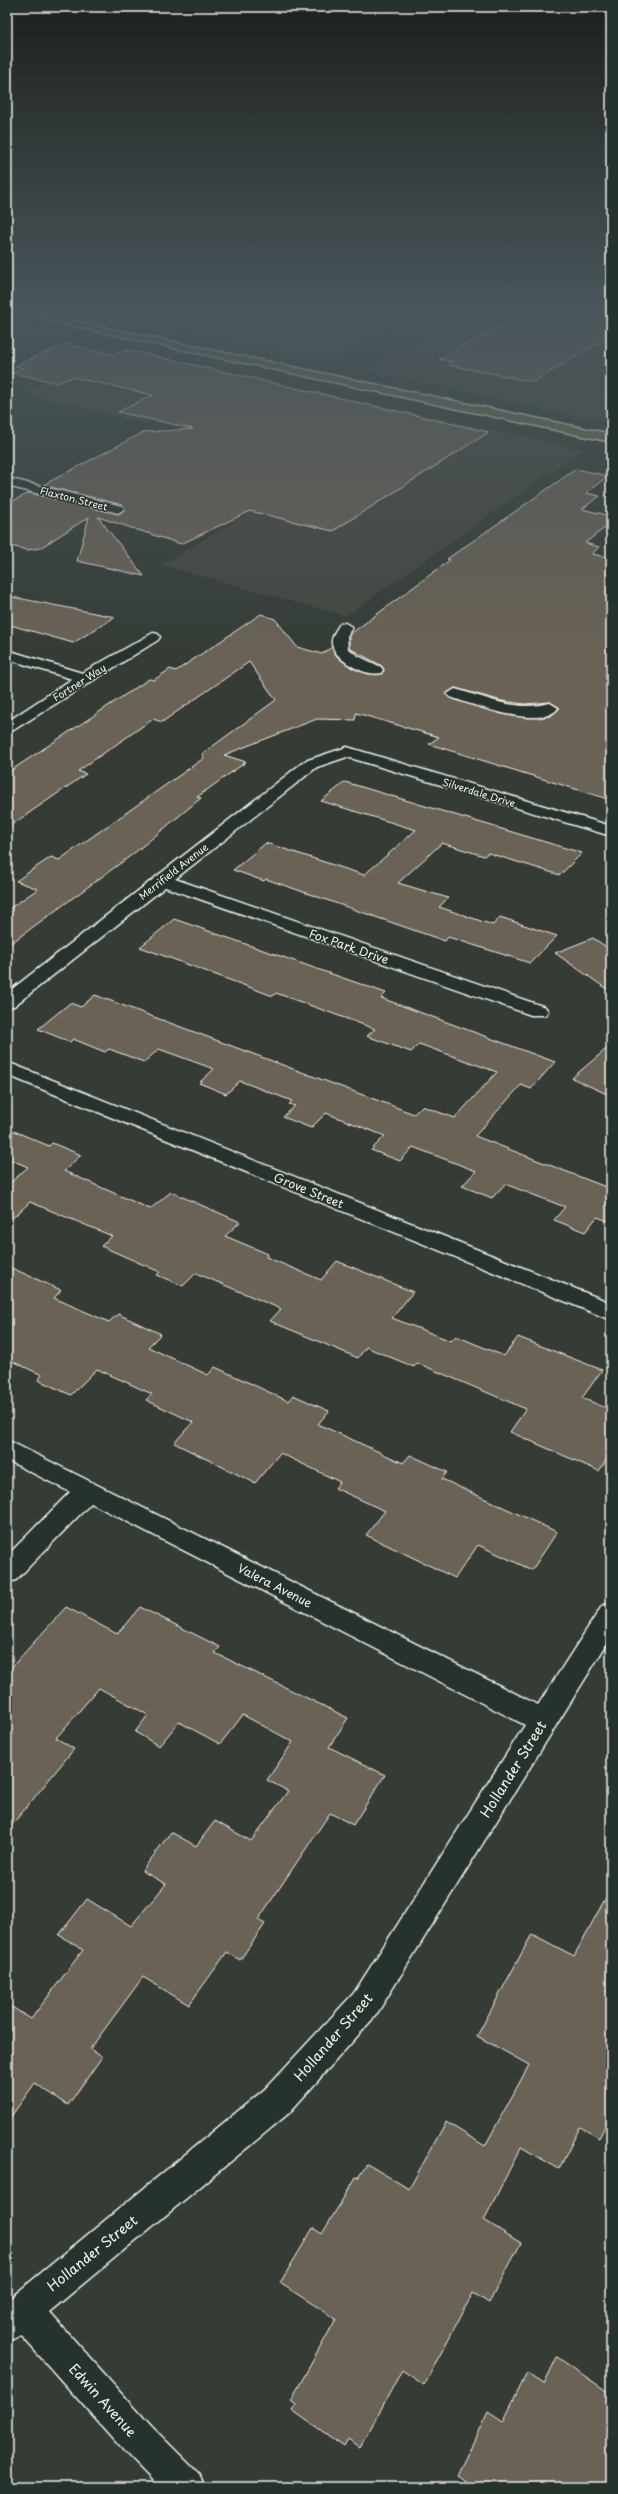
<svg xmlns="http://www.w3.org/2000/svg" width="618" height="2494" font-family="'Playpen Sans',sans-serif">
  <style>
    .built { fill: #44473f }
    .building { fill: #6b6255; stroke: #f4f1e8; fill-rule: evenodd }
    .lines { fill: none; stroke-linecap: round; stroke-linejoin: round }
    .minor-casing { stroke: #f4f1e8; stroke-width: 3 }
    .major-casing { stroke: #f4f1e8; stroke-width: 3 }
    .minor { fill: #26332d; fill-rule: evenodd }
    .major { fill: #716f52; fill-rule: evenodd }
    .labels { text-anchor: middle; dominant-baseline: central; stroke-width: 3; stroke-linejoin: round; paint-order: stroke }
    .far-street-label { font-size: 10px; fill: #f4f1e8; stroke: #26332d }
    .street-label { font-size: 12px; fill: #f4f1e8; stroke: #26332d }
    .near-street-label { font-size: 14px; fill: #f4f1e8; stroke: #26332d }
  </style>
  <rect width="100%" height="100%" fill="#343c35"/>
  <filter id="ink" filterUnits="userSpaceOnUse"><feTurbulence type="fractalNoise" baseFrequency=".025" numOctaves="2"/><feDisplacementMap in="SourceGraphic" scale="8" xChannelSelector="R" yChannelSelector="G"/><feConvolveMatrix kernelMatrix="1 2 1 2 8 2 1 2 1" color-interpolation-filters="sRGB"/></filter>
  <g filter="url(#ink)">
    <path class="built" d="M70,307h363l-106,55z
      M483,307h12l56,10 -8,6 68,13v87l-245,-52z
      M119,347l125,28 -97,49 -125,-31z
      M384,406l199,43 -237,167 -185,-51 193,-115 24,-41z"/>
    <path class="building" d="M534,307l77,13v16l-78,46 -84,-17 4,-3 -14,-3z
      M66,344l48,11 14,-5 361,82 -156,99 -83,-20 -69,33 -83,-27 46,59 -67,-15 12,-44 -49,31 -13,2 -20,-5v-41l22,-11 90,21 6,-5 -3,-4 -79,-20 101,-53 49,-3 -75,-17 35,-17 -81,-18 -14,6 -46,-10 11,-5 -8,-2z
      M576,469l32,7 -22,17 14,3 -18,13 29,7v7l-26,20 14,4 -7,7 19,4v242l-182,-56 10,-7 -83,-24 -1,7 -38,-1 -93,36 22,7 -49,35 4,1 -68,56 -126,92v-36l31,-21 -22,-8 35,-24 8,3 145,-102 -2,-4 74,-54 -27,-38 -87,60 -9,-3 -16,11 -59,41 8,3 -79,54v-55l142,-94 5,1 16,-11 6,2 85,-57 14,5 22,28 25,7 10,-7 6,10 14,11 16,6h13l3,-3 -2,-5 -33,-18v-13l101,-75 -3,-1zM455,688l47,13 23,3 25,-2 10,6 -9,8 -13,2 -32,-3 -56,-17 -4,-4z
      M7,596l108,21 -42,26 -66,-19z
      M345,782l237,71 -22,22 -72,-22 -4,3 -42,-13 -44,40 50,15 -9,9 54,18 7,-8 57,19 -27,27 -82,-26 -3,4 -179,-62 -2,2 -31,-11 33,-27 98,32 52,-45 -95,-29z
      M174,919l212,74 -5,5 174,64 -24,27 -10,-4 -46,51 136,53v33l-14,-5 -12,15 -31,-12 11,-13 -60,-23 -13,14 -30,-12 14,-15 -63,-24 -13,14 -29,-11 14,-14 -59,-23 -15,15 -28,-11 12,-11 -6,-2 3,-3 -52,-20 -14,13 -27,-11 15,-14 -55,-20 -15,13 -35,-13 -4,3 -32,-13 -3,3 -32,-13 32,-26 11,4 14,-12 319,119 8,-8 33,12 42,-46 -78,-28 -8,8 -44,-16 8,-7 -99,-36 -3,3 -133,-49z
      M593,938l18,12v42l-56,-39z
      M611,1045v51l-39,-18z
      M7,1128l42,18 3,-3 29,12 -17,16 86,38 21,-17 69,30 -15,14 43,18 -2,3 55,23 16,-19 76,31 -21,26 59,23 5,-5 48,20 14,-19 84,33 -20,28 29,12v43l-12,18 -89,-39 16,-23 -109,-46 -3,4 -48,-20 -8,11 -88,-37 11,-12 -85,-36 -13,13 -26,-11 3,-3 -59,-26 11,-10 -82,-34 -23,21v-37l21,-19 -21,-9z
      M7,1266l54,24 -7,8 55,24 9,-8 43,20 -13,13 60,28 7,-8 73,34 5,-6 36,16 -11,13 85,39 7,-8 37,17 -5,7 115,53 -25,38 -54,-25 -23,33 -89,-43 19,-24 -50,-23 5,-6 -60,-29 -25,30 -81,-40 19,-21 -47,-22 6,-6 -55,-25 -26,26 -33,-15 4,-5 -35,-16z
      M66,1607l51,27 23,-27 80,40 -5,6 133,65 -19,29 56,28 -32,50 -23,-12 -72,107 7,4 -25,36 -13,-8 -38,53 -46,-28 -53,72 12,8 -34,48 -33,-22 -28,39v-118l24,15 52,-69 -24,-15 28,-36 44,27 35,-42 -24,-13 29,-39 25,14 19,-25 36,20 37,-50 -21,-11 26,-38 -50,-27 -23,29 -41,-22 -20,24 -24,-14 13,-17 -49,-27 -43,50 18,11 -67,82v-159z
      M611,1888v226l-12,24 -19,-11 -21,42 -38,-22 -37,73 37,23 -32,60 -16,-10 -49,92 -22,-15 -42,78 -12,-8 -4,7 -52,-37 4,-6 -5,-4 45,-81 -56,-36 33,-55 9,6 34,-57 2,1 9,-14 42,25 37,-67 39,24 44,-81 -52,-29 55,-102 42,22z
      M557,2357l54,37v93h-137l-17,-12 31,-63 15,10 24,-49 17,11z"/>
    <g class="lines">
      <defs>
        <path id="minor" d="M7,478l115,28 2,3 -6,4 -111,-27z
          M345,623l7,4 -5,9 1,13 10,7 23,11 2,3 -2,3c-14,4 -46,-12 -49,-29 -1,-7 4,-14 8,-20z
          M153,633l5,1 2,3 -2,3 -151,94v-12l65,-43 -65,-20v-9l75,23z
          M455,689c34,9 59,23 95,14l8,5c-16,23 -87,-4 -108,-11l-3,-3z
          M347,747l264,79v10l-264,-79 -30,10 -142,112 370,128 3,4 -3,4h-14l-366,-128 -151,119 -7,2v-15l298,-232z
          M7,1062l604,241v17l-604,-245z
          M7,1440l531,265 64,-99 9,-3v34l-235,378 -87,98 -240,199 102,114 48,48 6,13h-46l-34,-35 -104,-117 -14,7v-41l258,-212 89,-96 171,-268 -434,-222 -75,77 -9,3v-27l63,-64 -63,-32z"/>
        <path id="major" d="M7,307l604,127v8l-604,-130z"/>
      </defs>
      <use href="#minor" class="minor-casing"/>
      <use href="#major" class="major-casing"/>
      <use href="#minor" class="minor"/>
      <use href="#major" class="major"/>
    </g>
  </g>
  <linearGradient id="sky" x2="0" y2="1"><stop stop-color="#1d211d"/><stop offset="0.47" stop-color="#4a565c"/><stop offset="1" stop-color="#4a565c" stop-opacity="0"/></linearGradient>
  <rect width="618" height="656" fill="url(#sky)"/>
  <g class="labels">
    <g class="far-street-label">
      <text transform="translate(74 498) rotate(14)">Flaxton Street</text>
      <text transform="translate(79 682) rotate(-32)">Fortner Way</text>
      <text transform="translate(479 792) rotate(17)">Silverdale Drive</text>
      <text transform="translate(173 871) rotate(-38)">Merrifield Avenue</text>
    </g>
    <g class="street-label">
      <text transform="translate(349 946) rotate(19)">Fox Park Drive</text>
      <text transform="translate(309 1190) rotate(22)">Grove Street</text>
      <text transform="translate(275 1585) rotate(27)">Valera Avenue</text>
    </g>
    <g class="near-street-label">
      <text transform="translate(513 1769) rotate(-58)">Hollander Street</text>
      <text transform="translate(333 2037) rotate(-49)">Hollander Street</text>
      <text transform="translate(92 2253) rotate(-39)">Hollander Street</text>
      <text transform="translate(103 2400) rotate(48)">Edwin Avenue</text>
    </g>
  </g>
  <rect width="618" height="2494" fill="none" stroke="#26332d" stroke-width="24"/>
  <rect x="12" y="12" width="594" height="2470" fill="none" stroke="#f4f1e8" stroke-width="1.5" filter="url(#ink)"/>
</svg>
